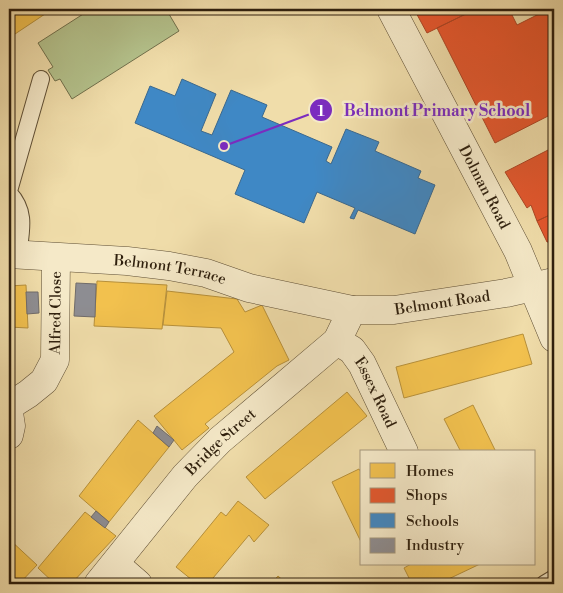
<svg xmlns="http://www.w3.org/2000/svg" width="563" height="593" font-family="'Libre Bodoni',serif">
  <style>
    .green { fill: #b4c28c; stroke: #71704c }
    .homes { fill: #f2c14e; stroke: #b7903a }
    .shops { fill: #e4572e; stroke: #ad4624 }
    .schools { fill: #3f88c5; stroke: #3a688e }
    .industry { fill: #8d8d92; stroke: #706c6a }
    .lines { fill: none; stroke-linecap: round; stroke-linejoin: round }
    .service-casing { stroke: #5e4e34; stroke-width: 18 }
    .minor-casing { stroke: #5e4e34; stroke-width: 29 }
    .service { stroke: #f5e9c8; stroke-width: 16 }
    .minor { stroke: #f5e9c8; stroke-width: 28 }
    .labels { text-anchor: middle; dominant-baseline: central; stroke-width: 5; stroke-linejoin: round; paint-order: stroke }
    .street-label { font-size: 15px; fill: #2e1f0d; stroke: #f5e9c8 }
    .leader { fill: none; stroke: #7b2cbf; stroke-width: 2 }
    .callout-dot { fill: #7b2cbf; stroke: #f5e9c8; stroke-width: 2 }
    .mark-label { font-size: 15px; text-anchor: middle; font-weight: bold; fill: #fff }
    .callout-label { font-size: 16px; text-anchor: middle; font-weight: bold; fill: #7b2cbf; stroke: #f5e9c8; stroke-width: 5; stroke-linejoin: round; paint-order: stroke }
  </style>
  <rect width="100%" height="100%" fill="#f0ddaa"/>
  <filter id="stains"><feTurbulence type="fractalNoise" baseFrequency=".004" numOctaves="4"/><feColorMatrix values="0 0 0 0 .2 0 0 0 0 .09 0 0 0 0 .02 0 0 0 .5 -.17"/></filter>
  <radialGradient id="worn" r=".72"><stop offset=".6" stop-color="#630" stop-opacity="0"/><stop offset="1" stop-color="#630" stop-opacity=".3"/></radialGradient>
  <path class="green" d="M91,9h75l13,22 -107,68 -12,-20 -5,2 -7,-11 5,-3 -15,-24z"/>
  <path class="homes" d="M9,9h42v1l-42,28z
    M97,281l70,4 -5,44 -68,-3z
    M26,285l2,43 -19,-1v-41z
    M167,291l70,8 8,13 17,-7 27,55 -12,6 -72,58 4,4 -27,22 -28,-34 80,-64 -13,-24 -58,-3z
    M523,334l9,30 -128,34 -8,-31z
    M347,392l20,24 -102,83 -19,-22z
    M473,405l23,47h-35l-17,-33z
    M138,420l31,27 -60,75 -30,-26z
    M359,469l3,5v70l-30,-62z
    M238,501l31,24 -15,17 -5,-7 -41,49h-11l-21,-17 45,-55 5,4z
    M85,512l31,24 -45,48h-16l-17,-16z
    M9,539l28,26 -18,19 -10,-8z
    M411,564h69l-42,20h-26l-8,-16z
    M278,576l9,8h-16z"/>
  <path class="shops" d="M414,9h62l-49,24z
    M476,9h33l8,16 32,-16 5,1v103l-59,30 -58,-115z
    M550,149l4,6v58l-17,8 -6,-16 -4,3 -22,-36z
    M554,213v29h-7l-10,-21z"/>
  <path class="schools" d="M182,79l34,15 -15,37 11,4 19,-45 36,15 -5,12 70,30 -6,14 5,3 15,-35 33,13 -4,9 46,20 -3,7 17,7 -20,49 -57,-24 -4,9 -4,-1 5,-10 -38,-16 -13,31 -69,-29 10,-24 -110,-47 15,-37 25,10z"/>
  <path class="industry" d="M76,283l20,1 -1,33 -21,-1z
    M26,292h12l1,21 -12,1z
    M157,426l17,14 -5,7 -16,-14z
    M96,511l13,11 -4,6 -14,-11z"/>
  <g class="lines">
    <defs>
      <path id="service" d="M9,191l32,-112
        M9,193c18,19 12,38 9,62
        M544,584l10,-6"/>
      <g id="minor">
        <path id="s1" d="M391,9l127,242 36,87"/>
        <path id="s2" d="M9,254l118,7 42,5 37,7 43,15 103,22h42l112,-17 48,-11"/>
        <path id="s3" d="M337,341l15,9 10,14 42,88"/>
        <path id="s4" d="M9,406l19,-12 16,-13 11,-21 1,-102"/>
        <path d="M9,413l2,13 -2,9"/>
        <path d="M115,564l23,20"/>
        <path id="s5" d="M98,584l87,-108 35,-36 117,-99 15,-31"/>
      </g>
    </defs>
    <use href="#service" class="service-casing"/>
    <use href="#minor" class="minor-casing"/>
    <use href="#service" class="service"/>
    <use href="#minor" class="minor"/>
  </g>
  <g class="labels">
    <g class="street-label">
      <text stroke="none"><textPath href="#s1" startOffset="201">Dolman Road</textPath></text>
      <text stroke="none"><textPath href="#s2" startOffset="162">Belmont Terrace</textPath></text>
      <text stroke="none"><textPath href="#s2" startOffset="440">Belmont Road</textPath></text>
      <text stroke="none"><textPath href="#s4" startOffset="114">Alfred Close</textPath></text>
      <text stroke="none"><textPath href="#s3" startOffset="66">Essex Road</textPath></text>
      <text stroke="none"><textPath href="#s5" startOffset="188">Bridge Street</textPath></text>
    </g>
  </g>
  <path class="leader" d="M224 146L321 110"/>
  <g class="callout-dot">
    <circle cx="224" cy="146" r="5"/>
    <circle cx="321" cy="110" r="12"/>
  </g>
  <g class="mark-label">
    <text x="321" y="116">1</text>
  </g>
  <g class="callout-label">
    <text x="437" y="116">Belmont Primary School</text>
  </g>
  <rect width="563" height="593" fill="none" stroke="#f0ddaa" stroke-width="30"/>
  <rect x="10" y="10" width="543" height="573" fill="none" stroke="#2e1f0d" stroke-width="2.5"/>
  <rect x="15" y="15" width="533" height="563" fill="none" stroke="#2e1f0d"/>
  <rect x="360" y="450" width="175" height="115" fill="#f5e9c8" stroke="#a5987d"/>
  <rect x="370" y="463" width="25" height="15" fill="#f2c14e" stroke="#a5987d"/>
  <text x="406" y="476" font-size="15" fill="#2e1f0d">Homes</text>
  <rect x="370" y="488" width="25" height="15" fill="#e4572e" stroke="#a5987d"/>
  <text x="406" y="500" font-size="15" fill="#2e1f0d">Shops</text>
  <rect x="370" y="513" width="25" height="15" fill="#3f88c5" stroke="#a5987d"/>
  <text x="406" y="526" font-size="15" fill="#2e1f0d">Schools</text>
  <rect x="370" y="538" width="25" height="15" fill="#8d8d92" stroke="#a5987d"/>
  <text x="406" y="550" font-size="15" fill="#2e1f0d">Industry</text>
  <rect width="100%" height="100%" filter="url(#stains)"/>
  <rect width="100%" height="100%" fill="url(#worn)"/>
</svg>
